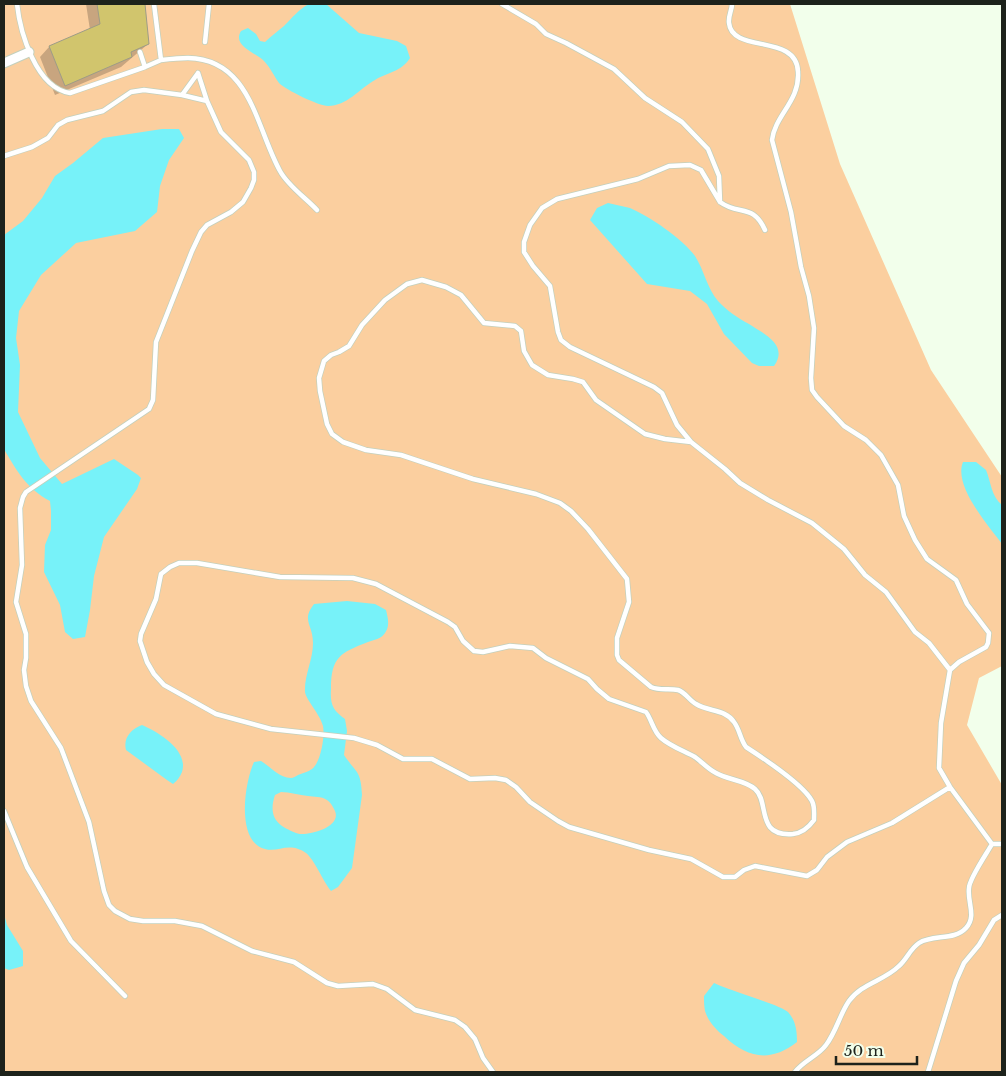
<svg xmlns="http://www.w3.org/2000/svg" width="1006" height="1076" font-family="'Libre Baskerville',serif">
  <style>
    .green { fill: #fbcf9f }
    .water { fill: #77f2f9; fill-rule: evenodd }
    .shadow { fill: #0003 }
    .building { fill: #d1c56d; stroke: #9e9c87 }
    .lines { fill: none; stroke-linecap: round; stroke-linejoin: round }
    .service-casing { stroke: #c3d0bd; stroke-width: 6 }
    .minor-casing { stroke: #c3d0bd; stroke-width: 11 }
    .service { stroke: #fff; stroke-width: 4.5 }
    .minor { stroke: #fff; stroke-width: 9 }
  </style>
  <rect width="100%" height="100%" fill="#f2ffeb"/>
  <path class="green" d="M4,4h786l50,160 91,206 71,107v189l-23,12 -12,47 35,60v287h-998z"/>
  <path class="water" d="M309,4h17l33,29 38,8 9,5 4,12c-9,14 -22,14 -35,22 -16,9 -28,26 -47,26 -9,0 -42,-16 -49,-23 -5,-7 -9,-16 -15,-22 -9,-9 -32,-15 -23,-30l7,-3 8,6 4,7 5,1c6,-6 13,-11 19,-16 8,-8 15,-17 25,-22z
    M162,129h17l5,9 -15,22 -9,26 -3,26 -22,19 -59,12 -35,32 -22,36 -3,27 4,27 -2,47 22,46 22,26 52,-25 24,16 3,3 -4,11 -33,48 -10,39 -4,34 -5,27 -12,2 -8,-7 -5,-27 -16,-33 1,-27 6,-15v-19l-1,-10c-23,-12 -34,-31 -46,-52v-214l19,-14 19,-23 13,-22 18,-13 30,-25z
    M608,203c7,2 15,3 22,5 19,8 53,31 65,48 9,14 12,32 23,45 8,9 20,17 31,23 15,10 40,21 25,42h-15l-7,-3 -28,-29 -17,-30 -17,-13 -43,-7 -57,-64 7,-12z
    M963,462h13l10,8c5,12 5,26 16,35v39c-13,-18 -49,-58 -39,-82z
    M347,601l28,3 11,6c2,8 4,16 -1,23 -4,6 -11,7 -17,9 -28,11 -37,15 -37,47 -1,16 2,21 14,30l2,12 -3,24c12,18 17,15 18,40l-10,73 -14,19 -7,4c-8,-10 -17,-32 -25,-38 -17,-12 -28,0 -41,-4 -30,-8 -20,-68 -11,-87l7,-1c10,6 18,17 30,17 2,0 5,-2 7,-3 4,-2 10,-3 14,-6 9,-7 13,-33 11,-43 -3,-12 -17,-26 -18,-34 -1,-16 8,-32 8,-49 0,-19 -12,-22 1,-39zM281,792c9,0 18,3 27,4 6,1 13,0 19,4 3,2 5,5 7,9 10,17 -22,26 -34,25 -6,-1 -13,-5 -18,-8 -11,-8 -11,-19 -7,-31z
    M142,725c16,7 47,25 40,47 -2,5 -5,9 -9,12l-6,-4 -41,-30c-3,-12 5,-21 16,-25z
    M4,914l3,11 16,26v15l-14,4 -5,-2z
    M714,983c14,7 67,22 74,29 8,9 9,19 9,30 -27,21 -50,16 -73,-6 -8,-6 -16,-15 -19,-25 -1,-5 -1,-10 -1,-15z"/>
  <path class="shadow" d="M86,4h58l4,40 -27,23 -66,28 -15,-38 9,-10 41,-17z"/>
  <path class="building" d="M97,4h48l4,40 -18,8 1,5 -67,29 -16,-40 51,-22z"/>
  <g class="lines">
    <defs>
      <path id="service" d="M17,4c3,28 19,84 53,89l75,-26 -5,-15
        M502,4l34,20 10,10 20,9 48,26 31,29 37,24 26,27 11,27 1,26c19,14 33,1 45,28
        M732,4c0,6 -4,12 -3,19 3,31 68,10 69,49 2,29 -23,43 -26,68l19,72 10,55 8,29 5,32 -3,50 1,12 5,7 27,29 22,14 15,15 17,30 6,31 11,24 12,19 29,21 11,24 22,29 -1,10 -2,4 -27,15 -9,8 -9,53 -2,45 11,19 42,57h10
        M205,42l4,-38
        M161,60c9,-1 18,-2 27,-2 63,1 68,70 92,113 8,15 26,27 37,39
        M145,67l16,-7 -7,-56
        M198,73l9,28 14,31 28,28 5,12v8l-3,8 -8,14 -12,10 -24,13 -6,7 -9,19 -36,91 -3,58 -4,9 -123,83 -3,5 -3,11 2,57 -6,37 10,32v24l-2,12 2,16 5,15 30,47 28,74 15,69 5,14 6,6 15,8 13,2h32l27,5 50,25 42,11 33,21 11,3 35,-2 14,5 28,21 40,10 10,7 10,12 8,19 10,14
        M198,73l-16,22 25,6
        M4,156l28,-9 16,-9 10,-13 9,-5 36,-9 28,-19 13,-2 38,5
        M720,202l-19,-32 -11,-5 -21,1 -31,13 -81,20 -15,9 -12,17 -6,17v10l9,14 17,20 8,46 3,8 9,7 84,40 8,6 15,32 14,17 34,27 15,14 28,17 44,23 32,26 21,26 21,17 29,40 14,11 21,27
        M691,442l-26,-3 -20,-5 -49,-34 -13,-18 -10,-3 -25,-4 -16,-10 -8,-14 -3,-20 -6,-5 -31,-3 -23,-28 -15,-8 -24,-7 -15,4 -22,16 -23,25 -13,21 -10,6 -8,3 -7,6 -5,17 1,13 7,33 5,10 11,8 23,8 35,5 72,24 63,15 24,9 11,8 17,18 39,50 2,23 -12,36v17l2,5 32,27c9,4 18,1 27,3 7,2 12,11 18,14 13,8 29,5 38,18 6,8 6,17 12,25 17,11 57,37 66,54 3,6 2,12 2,19 -5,7 -12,13 -21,14 -38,3 -23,-32 -38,-45 -10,-9 -27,-9 -39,-16 -8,-4 -14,-11 -21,-16 -11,-6 -25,-11 -34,-19 -8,-7 -9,-18 -15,-26l-37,-13 -12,-10 -9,-10 -42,-21 -13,-10 -23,-2 -27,6 -9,-1 -11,-10 -8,-14 -7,-5 -72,-38 -23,-6 -73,-1 -83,-14h-18l-9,4 -9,7 -5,25 -15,35 -1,7 7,21 7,12 10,11 52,29 55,15 83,9 23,7 26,14h29l38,20 25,-1 11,2 10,7 14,15 28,19 11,6 80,23 42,9 32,18h12l9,-7 11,-4 52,10 10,-6 10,-13 20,-15 45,-19 58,-36
        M4,811l23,56 44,74 54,55
        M795,1072c8,-11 23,-16 31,-27 10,-13 14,-31 23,-44 13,-18 35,-20 50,-35 8,-7 11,-17 20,-23 14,-9 35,-2 47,-15 11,-12 1,-26 3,-40 0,-9 18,-35 23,-44
        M928,1072l28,-91 8,-18 15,-18 15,-25 8,-5"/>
      <path id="minor" d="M4,63l25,-11"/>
    </defs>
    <use href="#service" class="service-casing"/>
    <use href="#minor" class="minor-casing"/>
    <use href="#service" class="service"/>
    <use href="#minor" class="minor"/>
  </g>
  <rect width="1006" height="1076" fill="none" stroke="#1d221b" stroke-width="10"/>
  <path d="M836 1056v8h81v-8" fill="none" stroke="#1d221b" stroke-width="2.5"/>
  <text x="844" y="1056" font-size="15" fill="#1d221b" stroke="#f2ffeb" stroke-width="4" paint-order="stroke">50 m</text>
</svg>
